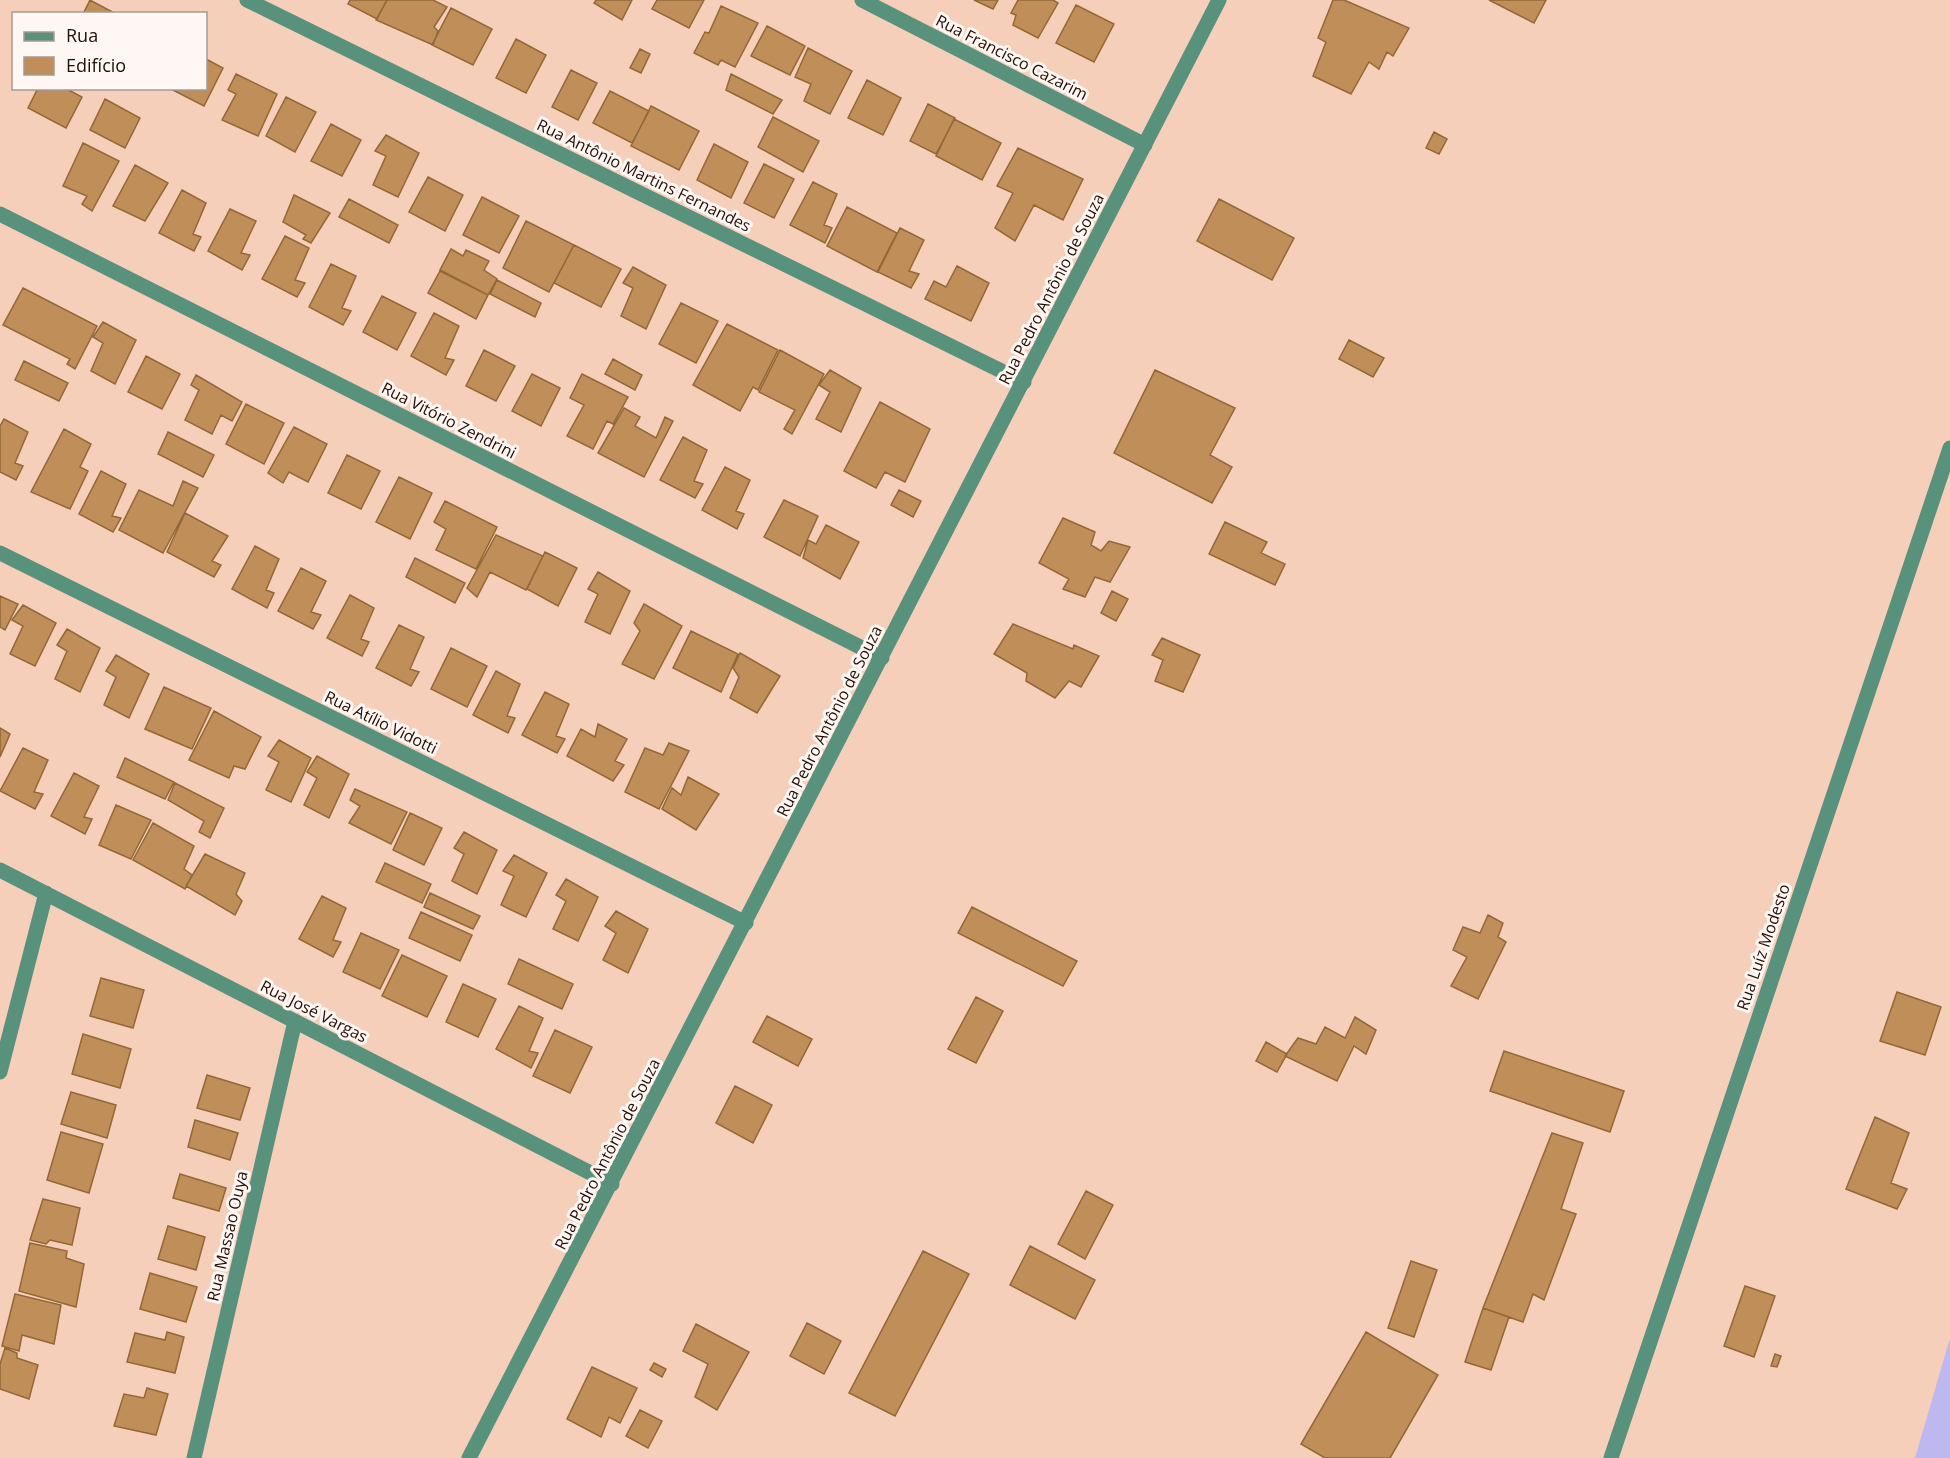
<svg xmlns="http://www.w3.org/2000/svg" width="1950" height="1458" font-family="'Open Sans',sans-serif">
  <style>
    .green { fill: #bdb8f0 }
    .building { fill: #bf8e59; stroke: #936836; stroke-width: 1.5 }
    .lines { fill: none; stroke-linecap: round; stroke-linejoin: round }
    .street { stroke: #58917c; stroke-width: 15 }
    .labels { text-anchor: middle; dominant-baseline: central; stroke-width: 6; stroke-linejoin: round; paint-order: stroke }
    .street-label { font-size: 16px; fill: #240e03; stroke: #fef7f4 }
  </style>
  <rect width="100%" height="100%" fill="#f6cfbb"/>
  <path class="green" d="M1950,1338v120h-35z"/>
  <path class="building" d="M90,0l26,14h-33z
    M350,0h37l-10,19 -29,-15z
    M387,0h46l14,7 -13,20 4,4 -5,14 -57,-25z
    M596,0h36l-10,20 -28,-17z
    M657,0h47l-15,28 -37,-19z
    M974,0h24l-5,9z
    M1018,0h35l5,3 -20,35 -25,-13 3,-10 -5,-2z
    M1333,0h11l65,28 -16,28 -6,-4 -8,17 -10,-7 -18,32 -38,-18 13,-34 -8,-4z
    M1489,0h57l-12,23z
    M1076,5l38,19 -20,38 -38,-19z
    M721,6l37,17 -23,44 -14,-7 -3,5 -24,-12 11,-21 4,1z
    M451,8l41,21 -19,36 -41,-20z
    M767,26l38,20 -15,29 -39,-19z
    M516,39l30,16 -20,38 -30,-15z
    M808,48l44,23 -22,43 -26,-13 7,-17 -16,-7z
    M640,49l10,5 -9,19 -11,-5z
    M206,59l17,9 -19,38 -35,-18h37z
    M571,70l26,13 -19,37 -26,-13z
    M236,74l41,20 -19,42 -36,-16 14,-26 -8,-4z
    M731,74l51,26 -9,14 -47,-24z
    M867,80l34,18 -18,37 -35,-17z
    M38,88h27l17,9 -16,31 -38,-20z
    M610,91l39,20 -17,32 -39,-20z
    M286,97l30,15 -21,40 -29,-16z
    M105,99l35,19 -15,30 -35,-18z
    M928,104l27,14 -19,36 -26,-13z
    M651,106l48,25 -20,39 -48,-24z
    M773,117l46,24 -16,31 -45,-25z
    M954,119l47,24 -19,37 -46,-24z
    M331,124l30,16 -19,36 -31,-15z
    M1434,132l13,7 -8,15 -13,-6z
    M386,135l33,18 -21,44 -25,-12 13,-29 -11,-5z
    M83,143l36,18 -27,50 -10,-7 5,-8 -24,-10z
    M714,144l34,18 -17,36 -34,-18z
    M1018,148l65,31 -20,41 -29,-15 -19,36 -20,-13 18,-35 -16,-7z
    M764,164l30,15 -20,39 -30,-15z
    M135,165l33,18 -23,38 -32,-15z
    M428,177l35,18 -18,36 -36,-19z
    M813,182l24,12 -13,31 8,3 -7,15 -35,-18z
    M182,190l24,13 -13,31 8,3 -7,14 -35,-18z
    M294,195l36,18 -19,30 -8,-4 3,-4 -23,-13z
    M482,197l37,19 -20,37 -36,-18z
    M349,199l49,26 -9,18 -50,-26z
    M1219,199l75,39 -22,42 -75,-39z
    M847,207l50,26 -20,39 -50,-26z
    M230,209l26,12 -15,32 9,2 -8,15 -34,-19z
    M526,221l48,24 -25,47 -46,-24z
    M900,228l24,12 -15,31 10,3 -8,14 -33,-16z
    M285,236l24,12 -14,32 10,3 -8,14 -35,-18z
    M574,245l47,24 -20,38 -47,-24z
    M451,249l12,7 3,-6 23,11 -5,9 13,9 -9,16 -48,-25z
    M331,264l25,12 -14,32 9,3 -8,14 -34,-18z
    M957,266l32,17 -18,38 -46,-22 9,-18 12,6z
    M633,267l33,18 -20,44 -25,-13 12,-28 -10,-5z
    M440,271l48,24 -12,24 -48,-26z
    M497,280l44,23 -6,14 -45,-23z
    M23,288l74,38 -22,43 -8,-5 3,-5 -67,-34z
    M382,296l34,17 -19,37 -34,-18z
    M681,303l37,18 -22,42 -37,-19z
    M434,313l25,13 -14,32 9,2 -8,15 -35,-19z
    M103,322l33,18 -21,44 -24,-13 12,-28 -10,-6z
    M727,324l51,26 -20,40 -5,-3 -13,24 -47,-26z
    M1349,340l35,18 -11,19 -34,-18z
    M484,350l31,16 -19,35 -30,-15z
    M780,350l44,24 -32,60 -8,-5 11,-19 -36,-18z
    M146,356l34,18 -18,35 -34,-17z
    M613,359l29,16 -7,15 -30,-16z
    M24,361l44,22 -9,18 -44,-21z
    M830,370l31,18 -20,44 -25,-13 14,-27 -11,-7z
    M1155,370l80,38 -25,47 22,12 -20,36 -98,-50z
    M532,374l28,14 -19,38 -29,-15z
    M582,374l46,23 -15,27 -6,-3 -14,28 -26,-13 17,-31 -14,-7z
    M196,375l46,27 -10,19 -11,-6 -9,19 -27,-14 14,-30 -8,-5z
    M880,402l50,27 -25,53 -20,-10 -9,16 -32,-17z
    M246,404l38,19 -20,41 -38,-20z
    M624,408l16,9 -5,9 21,12 9,-21 8,4 -29,56 -46,-24z
    M4,419l24,13 -13,31 8,3 -7,14 -16,-8v-46z
    M294,427l33,17 -19,38 -19,-10 -6,11 -15,-10z
    M64,429l27,15 -11,23 8,4 -18,38 -39,-17z
    M168,432l46,23 -11,22 -45,-23z
    M683,437l24,13 -13,31 9,3 -8,14 -35,-18z
    M347,455l33,16 -19,38 -33,-16z
    M725,467l25,13 -14,31 8,3 -7,15 -35,-19z
    M101,471l25,13 -14,32 9,2 -8,14 -34,-18z
    M399,477l33,16 -22,46 -34,-17z
    M183,481l15,7 -35,65 -44,-23 20,-40 34,16z
    M899,490l22,11 -8,16 -22,-12z
    M784,500l34,16 -18,40 -36,-19z
    M445,501l52,26 -21,42 -40,-19 10,-21 -12,-7z
    M185,513l43,23 -16,25 9,4 -7,12 -47,-25z
    M1063,518l32,14 -4,13 10,6 8,-10 21,6 -20,35 -15,-5 -10,20 -22,-8 6,-10 -30,-16z
    M1225,522l42,20 -6,11 24,11 -10,21 -66,-31z
    M826,525l33,17 -19,37 -37,-21 5,-18 8,4z
    M496,535l47,21 -17,34 -36,-18 -13,25 -10,-9z
    M255,546l24,13 -13,31 8,3 -7,15 -35,-19z
    M545,552l32,16 -19,38 -31,-17z
    M415,558l50,25 -10,20 -49,-26z
    M301,568l25,13 -15,31 10,3 -8,14 -35,-18z
    M598,572l32,19 -20,43 -25,-12 13,-28 -10,-5z
    M1112,591l16,8 -12,22 -15,-8z
    M350,595l24,13 -13,31 8,3 -7,14 -35,-18z
    M0,596l18,8 -13,26 -5,-3z
    M644,604l38,22 -28,53 -32,-15 18,-33 -6,-8z
    M23,605l33,18 -21,43 -25,-12 13,-28 -11,-6z
    M1013,624l60,25 1,-4 25,11 -18,31 -12,-6 -14,17 -29,-17 1,-8 -33,-19z
    M399,625l25,12 -14,32 9,3 -8,14 -35,-18z
    M67,629l33,19 -20,44 -25,-13 12,-28 -10,-6z
    M691,631l47,23 -17,38 -48,-24z
    M1162,638l38,17 -17,37 -28,-11 8,-21 -11,-5z
    M451,648l36,18 -20,41 -36,-18z
    M740,653l40,23 -23,37 -27,-15 9,-21 -6,-9z
    M116,655l33,19 -20,44 -25,-13 12,-28 -10,-6z
    M496,671l24,13 -13,32 8,2 -7,15 -35,-18z
    M164,687l47,21 -19,41 -47,-20z
    M545,692l24,12 -13,32 9,3 -8,14 -35,-18z
    M214,711l47,26 -16,32 -11,-3 -5,12 -40,-18z
    M598,724l29,15 -12,22 9,4 -11,16 -46,-25 14,-27 14,8z
    M0,728l10,6 -10,23z
    M279,740l32,18 -20,44 -25,-12 13,-28 -11,-6z
    M669,743l20,8 -30,58 -34,-17 20,-44 18,7z
    M23,748l25,12 -14,32 9,2 -8,15 -35,-18z
    M317,756l32,18 -20,44 -25,-13 13,-27 -10,-6z
    M125,758l49,24 -9,17 -48,-22z
    M74,773l25,13 -15,31 8,2 -7,15 -34,-18z
    M688,777l31,17 -23,36 -34,-21 10,-21 9,7z
    M175,783l49,25 -14,30 -11,-6 5,-11 -36,-21z
    M355,789l52,23 -16,32 -42,-21 11,-17 -10,-6z
    M116,805l35,15 -20,39 -32,-14z
    M410,813l32,15 -18,37 -31,-15z
    M153,823l41,23 -10,23 8,6 -7,14 -52,-29z
    M464,832l33,18 -20,44 -25,-13 12,-27 -10,-6z
    M205,854l40,19 -9,21 6,7 -7,14 -49,-29z
    M514,855l33,18 -21,44 -25,-12 13,-29 -11,-5z
    M385,863l46,21 -9,19 -46,-21z
    M566,879l32,18 -20,44 -25,-12 13,-28 -10,-6z
    M430,893l50,23 -7,13 -49,-22z
    M322,896l24,12 -13,32 8,2 -8,15 -34,-18z
    M972,907l105,54 -14,25 -105,-53z
    M616,911l32,18 -20,44 -25,-13 13,-27 -11,-7z
    M421,912l51,23 -12,26 -51,-23z
    M1488,915l15,8 -5,14 8,5 -28,57 -27,-13 16,-29 -14,-7 10,-23 17,6z
    M361,933l38,17 -19,39 -37,-17z
    M402,955l45,21 -20,41 -45,-21z
    M519,959l54,25 -11,25 -54,-25z
    M101,978l43,12 -11,38 -43,-12z
    M463,984l33,15 -18,38 -32,-15z
    M1897,992l44,15 -16,48 -45,-14z
    M976,997l27,14 -27,52 -28,-14z
    M519,1006l24,12 -14,33 9,2 -7,15 -35,-19z
    M767,1016l45,23 -14,27 -45,-24z
    M1355,1017l21,13 -10,24 -12,-8 -17,35 -52,-25 13,-18 18,6 9,-17 20,11z
    M555,1030l37,17 -22,46 -37,-17z
    M83,1034l48,15 -11,39 -48,-14z
    M1266,1042l21,12 -10,18 -21,-11z
    M1504,1051l120,40 -14,41 -120,-41z
    M207,1075l43,13 -10,32 -43,-12z
    M735,1086l37,19 -19,38 -37,-20z
    M71,1092l45,13 -9,33 -46,-14z
    M1875,1117l34,16 -18,50 16,6 -10,20 -51,-20z
    M195,1120l43,13 -8,27 -42,-13z
    M61,1132l42,12 -14,49 -42,-13z
    M1552,1133l31,10 -22,66 15,5 -32,86 -11,-6 -10,28 -40,-14z
    M180,1174l46,14 -7,23 -46,-13z
    M1086,1191l27,14 -28,54 -27,-15z
    M43,1199l37,9 -8,37 -22,-5 -4,4 -16,-4z
    M168,1226l37,11 -9,33 -38,-11z
    M30,1243l37,8 -1,7 18,6 -8,43 -57,-16z
    M1030,1246l65,34 -20,39 -65,-34z
    M923,1251l46,23 -74,142 -46,-23z
    M1411,1261l26,9 -23,67 -26,-9z
    M150,1273l47,14 -11,35 -46,-13z
    M1745,1286l30,10 -21,61 -30,-11z
    M15,1294l46,11 -7,39 -32,-9 -3,16 -17,-5z
    M1483,1308l26,9 -18,53 -26,-8z
    M807,1323l34,18 -17,33 -34,-18z
    M696,1324l53,28 -32,58 -22,-13 13,-33 -25,-13z
    M167,1332l17,5 -9,36 -48,-11 8,-29 30,7z
    M1366,1332l72,43 -48,83h-65l-24,-14z
    M5,1348l12,5v5l21,7 -9,34 -29,-10v-25z
    M1775,1354l6,2 -4,11 -6,-1z
    M654,1363l12,6 -4,8 -12,-7z
    M592,1367l45,21 -17,35 -11,-6 -8,20 -34,-18z
    M147,1388l21,6 -12,41 -42,-9 10,-32 20,4z
    M640,1410l22,11 -14,27 -22,-12z"/>
  <g class="lines">
    <path class="street" d="M247,0l777,382
      M862,0l283,145
      M0,214l882,444
      M0,553l746,370
      M0,870l612,314
      M0,1072l46,-179
      M194,1458l101,-437
      M469,1458l750,-1458
      M1611,1458l339,-1010"/>
  </g>
  <g class="labels">
    <g class="street-label">
      <text transform="translate(1012 57) rotate(27)">Rua Francisco Cazarim</text>
      <text transform="translate(644 175) rotate(26)">Rua Antônio Martins Fernandes</text>
      <text transform="translate(1051 289) rotate(-63)">Rua Pedro Antônio de Souza</text>
      <text transform="translate(449 420) rotate(27)">Rua Vitório Zendrini</text>
      <text transform="translate(829 721) rotate(-63)">Rua Pedro Antônio de Souza</text>
      <text transform="translate(381 722) rotate(26)">Rua Atílio Vidotti</text>
      <text transform="translate(1763 947) rotate(-71)">Rua Luíz Modesto</text>
      <text transform="translate(314 1011) rotate(27)">Rua José Vargas</text>
      <text transform="translate(607 1154) rotate(-63)">Rua Pedro Antônio de Souza</text>
      <text transform="translate(227 1236) rotate(-77)">Rua Massao Ouya</text>
    </g>
  </g>
  <rect x="12" y="12" width="195" height="78" fill="#fef7f4" stroke="#a79a94" stroke-width="1.5"/>
  <rect x="24" y="32" width="30" height="9" fill="#58917c" stroke="#a79a94" stroke-width="1.5"/>
  <text x="66" y="42" font-size="18" fill="#240e03">Rua</text>
  <rect x="24" y="57" width="30" height="18" fill="#bf8e59" stroke="#a79a94" stroke-width="1.5"/>
  <text x="66" y="72" font-size="18" fill="#240e03">Edifício</text>
</svg>
